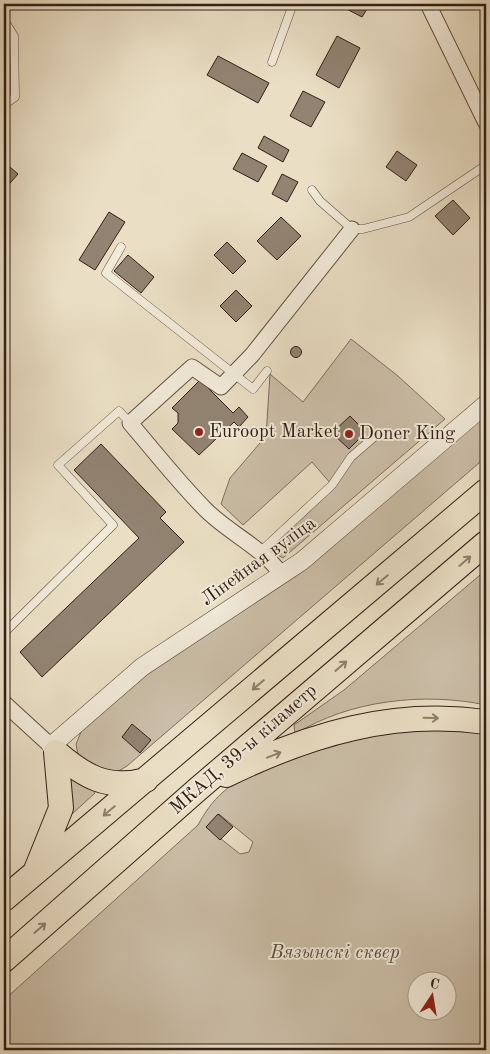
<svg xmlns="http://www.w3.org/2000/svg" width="490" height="1054" font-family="'Old Standard TT',serif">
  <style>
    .green { fill: #cbbea8; stroke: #7e6e60; fill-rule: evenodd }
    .building { fill: #928372; stroke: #321f18 }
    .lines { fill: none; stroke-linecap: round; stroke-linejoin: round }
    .service-casing { stroke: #604f43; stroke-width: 9 }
    .minor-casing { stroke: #604f43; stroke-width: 17 }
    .tertiary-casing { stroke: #604f43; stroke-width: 19 }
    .trunk-casing { stroke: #321f18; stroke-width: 26 }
    .service { stroke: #f1ead9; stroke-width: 8 }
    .minor { stroke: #f1ead9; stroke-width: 15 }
    .tertiary { stroke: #f1ead9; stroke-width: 18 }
    .trunk { stroke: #eadfc5; stroke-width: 24 }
    .oneway { stroke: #8e7f6e }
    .poi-dot { fill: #8f2418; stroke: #f1ead9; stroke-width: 2 }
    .labels { text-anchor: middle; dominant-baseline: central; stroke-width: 4; stroke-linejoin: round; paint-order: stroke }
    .poi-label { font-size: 19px; fill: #321f18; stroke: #f1ead9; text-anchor: start }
    .street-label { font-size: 19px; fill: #321f18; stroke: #f1ead9 }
    .park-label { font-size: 19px; font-style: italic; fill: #58473c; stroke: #f1ead9 }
  </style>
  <rect width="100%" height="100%" fill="#eadfc5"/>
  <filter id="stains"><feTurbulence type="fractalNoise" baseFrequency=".004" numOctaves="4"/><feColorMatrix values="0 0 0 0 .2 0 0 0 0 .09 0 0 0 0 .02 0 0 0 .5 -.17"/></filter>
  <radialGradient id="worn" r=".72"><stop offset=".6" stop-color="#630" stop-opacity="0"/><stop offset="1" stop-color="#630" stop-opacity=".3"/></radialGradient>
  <path class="green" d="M351,339l47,37 47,43 -162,139 -16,-9 65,-64 -20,-23 -69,63 -22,-21 9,-26 36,-42 4,-62 33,28z
    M486,413v44l-359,309 -10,6 -18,1 -21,-18 -2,-11 6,-14 63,-54 157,-104z
    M486,570v135c-62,-13 -136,-5 -191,29l-1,-9 50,-35z
    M377,730h109v320h-482v-50l194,-175c7,-13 14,-23 25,-33 31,-28 113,-48 154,-62zM219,814l34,28 -4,10 -9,2 -34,-27zM418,982h30v30h-30z
    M66,772l28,18 1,3 -23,21 -4,-2z"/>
  <path class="building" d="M337,4h33l-8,13z
    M337,36l23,12 -21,40 -23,-13z
    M4,56l2,28h-2z
    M218,56l51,27 -11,20 -51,-28z
    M303,91l22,11 -14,25 -21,-11z
    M264,136l25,14 -6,12 -25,-14z
    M397,151l20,14 -11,16 -20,-14z
    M242,153l25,13 -9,16 -25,-13z
    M4,162l14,12 -14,16z
    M282,174l16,8 -11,20 -15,-8z
    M453,200l17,18 -17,17 -18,-19z
    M109,212l16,10 -30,48 -16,-10z
    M281,217l20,19 -24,24 -20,-19z
    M227,242l19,19 -13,13 -19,-19z
    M128,255l26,22 -13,16 -27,-22z
    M236,290l16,16 -16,16 -16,-16z
    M290.5 352a5.5 5.5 0 1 1 11 0a5.5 5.5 0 1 1-11 0Z
    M200,380l33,33 6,-6 9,10 -9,10 -5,-5 -35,33 -27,-26 6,-6v-10l-6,-5z
    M350,416l16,16 -17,17 -17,-16z
    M101,444l65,68 -6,6 24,24 -142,135 -22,-25 119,-114 -65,-68z
    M132,724l19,16 -11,13 -18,-16z
    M218,814l15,13 -13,13 -14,-13z"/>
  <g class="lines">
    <defs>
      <path id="service" d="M4,20l10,16 1,61 -11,8
        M272,62l21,-58
        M312,190l8,11 32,28h11l46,-12 77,-52
        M121,247l-15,26 147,116 14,-18
        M261,551l71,-66 19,-28 22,-19
        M4,633l109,-108 -55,-60 61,-54 11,12"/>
      <path id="minor" d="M428,4l58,119
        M282,575c-20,-28 -52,-41 -76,-65 -27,-27 -51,-58 -76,-87l62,-56 29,20 31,-32 100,-126
        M4,703l47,43"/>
      <path id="tertiary" d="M56,752l-5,-6 91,-79 160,-106 184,-157"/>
      <path id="trunk" d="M56,752c29,25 51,38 90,28
        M226,775c84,-41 167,-66 260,-53
        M36,870l25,-62 -5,-56
        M4,899l482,-408
        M4,960l194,-171 288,-246"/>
    </defs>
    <use href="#service" class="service-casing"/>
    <use href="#minor" class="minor-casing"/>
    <use href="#tertiary" class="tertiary-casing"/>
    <use href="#trunk" class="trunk-casing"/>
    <use href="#service" class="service"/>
    <use href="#minor" class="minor"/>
    <use href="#tertiary" class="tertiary"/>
    <use href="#trunk" class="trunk"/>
  </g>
  <defs><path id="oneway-shaft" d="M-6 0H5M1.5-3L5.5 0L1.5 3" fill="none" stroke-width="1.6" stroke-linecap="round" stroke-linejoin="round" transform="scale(1.25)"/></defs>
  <g class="oneway">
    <use href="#oneway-shaft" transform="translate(465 561) rotate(-41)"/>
    <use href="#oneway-shaft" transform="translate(382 580) rotate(140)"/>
    <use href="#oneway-shaft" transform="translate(341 666) rotate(-41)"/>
    <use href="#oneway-shaft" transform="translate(258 685) rotate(140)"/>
    <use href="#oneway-shaft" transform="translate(431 718) rotate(1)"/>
    <use href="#oneway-shaft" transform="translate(274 755) rotate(-21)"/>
    <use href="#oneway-shaft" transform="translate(109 811) rotate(140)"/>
    <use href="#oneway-shaft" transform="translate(40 928) rotate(-41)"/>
  </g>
  <g class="poi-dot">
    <circle cx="199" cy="432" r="5"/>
    <circle cx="349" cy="434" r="5"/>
  </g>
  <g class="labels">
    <g class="poi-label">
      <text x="209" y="432">Euroopt Market</text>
      <text x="359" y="434">Doner King</text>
    </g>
    <g class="street-label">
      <text transform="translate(259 562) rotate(-36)">Лінейная вуліца</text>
      <text transform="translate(244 750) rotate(-41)">МКАД, 39-ы кіламетр</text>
    </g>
    <g class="park-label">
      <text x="335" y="953">Вязынскі сквер</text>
    </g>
  </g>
  <rect width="490" height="1054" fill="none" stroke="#eadfc5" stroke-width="20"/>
  <rect x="5" y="5" width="480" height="1044" fill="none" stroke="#321f18" stroke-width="2.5"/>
  <rect x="10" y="10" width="470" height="1034" fill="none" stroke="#321f18"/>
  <g transform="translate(432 996) rotate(12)"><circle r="24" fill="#f1ead9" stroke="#a5998c"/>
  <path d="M0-4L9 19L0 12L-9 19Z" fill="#8f2418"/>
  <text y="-8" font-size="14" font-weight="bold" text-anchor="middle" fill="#321f18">С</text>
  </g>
  <rect width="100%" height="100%" filter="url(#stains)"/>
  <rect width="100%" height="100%" fill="url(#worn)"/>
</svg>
